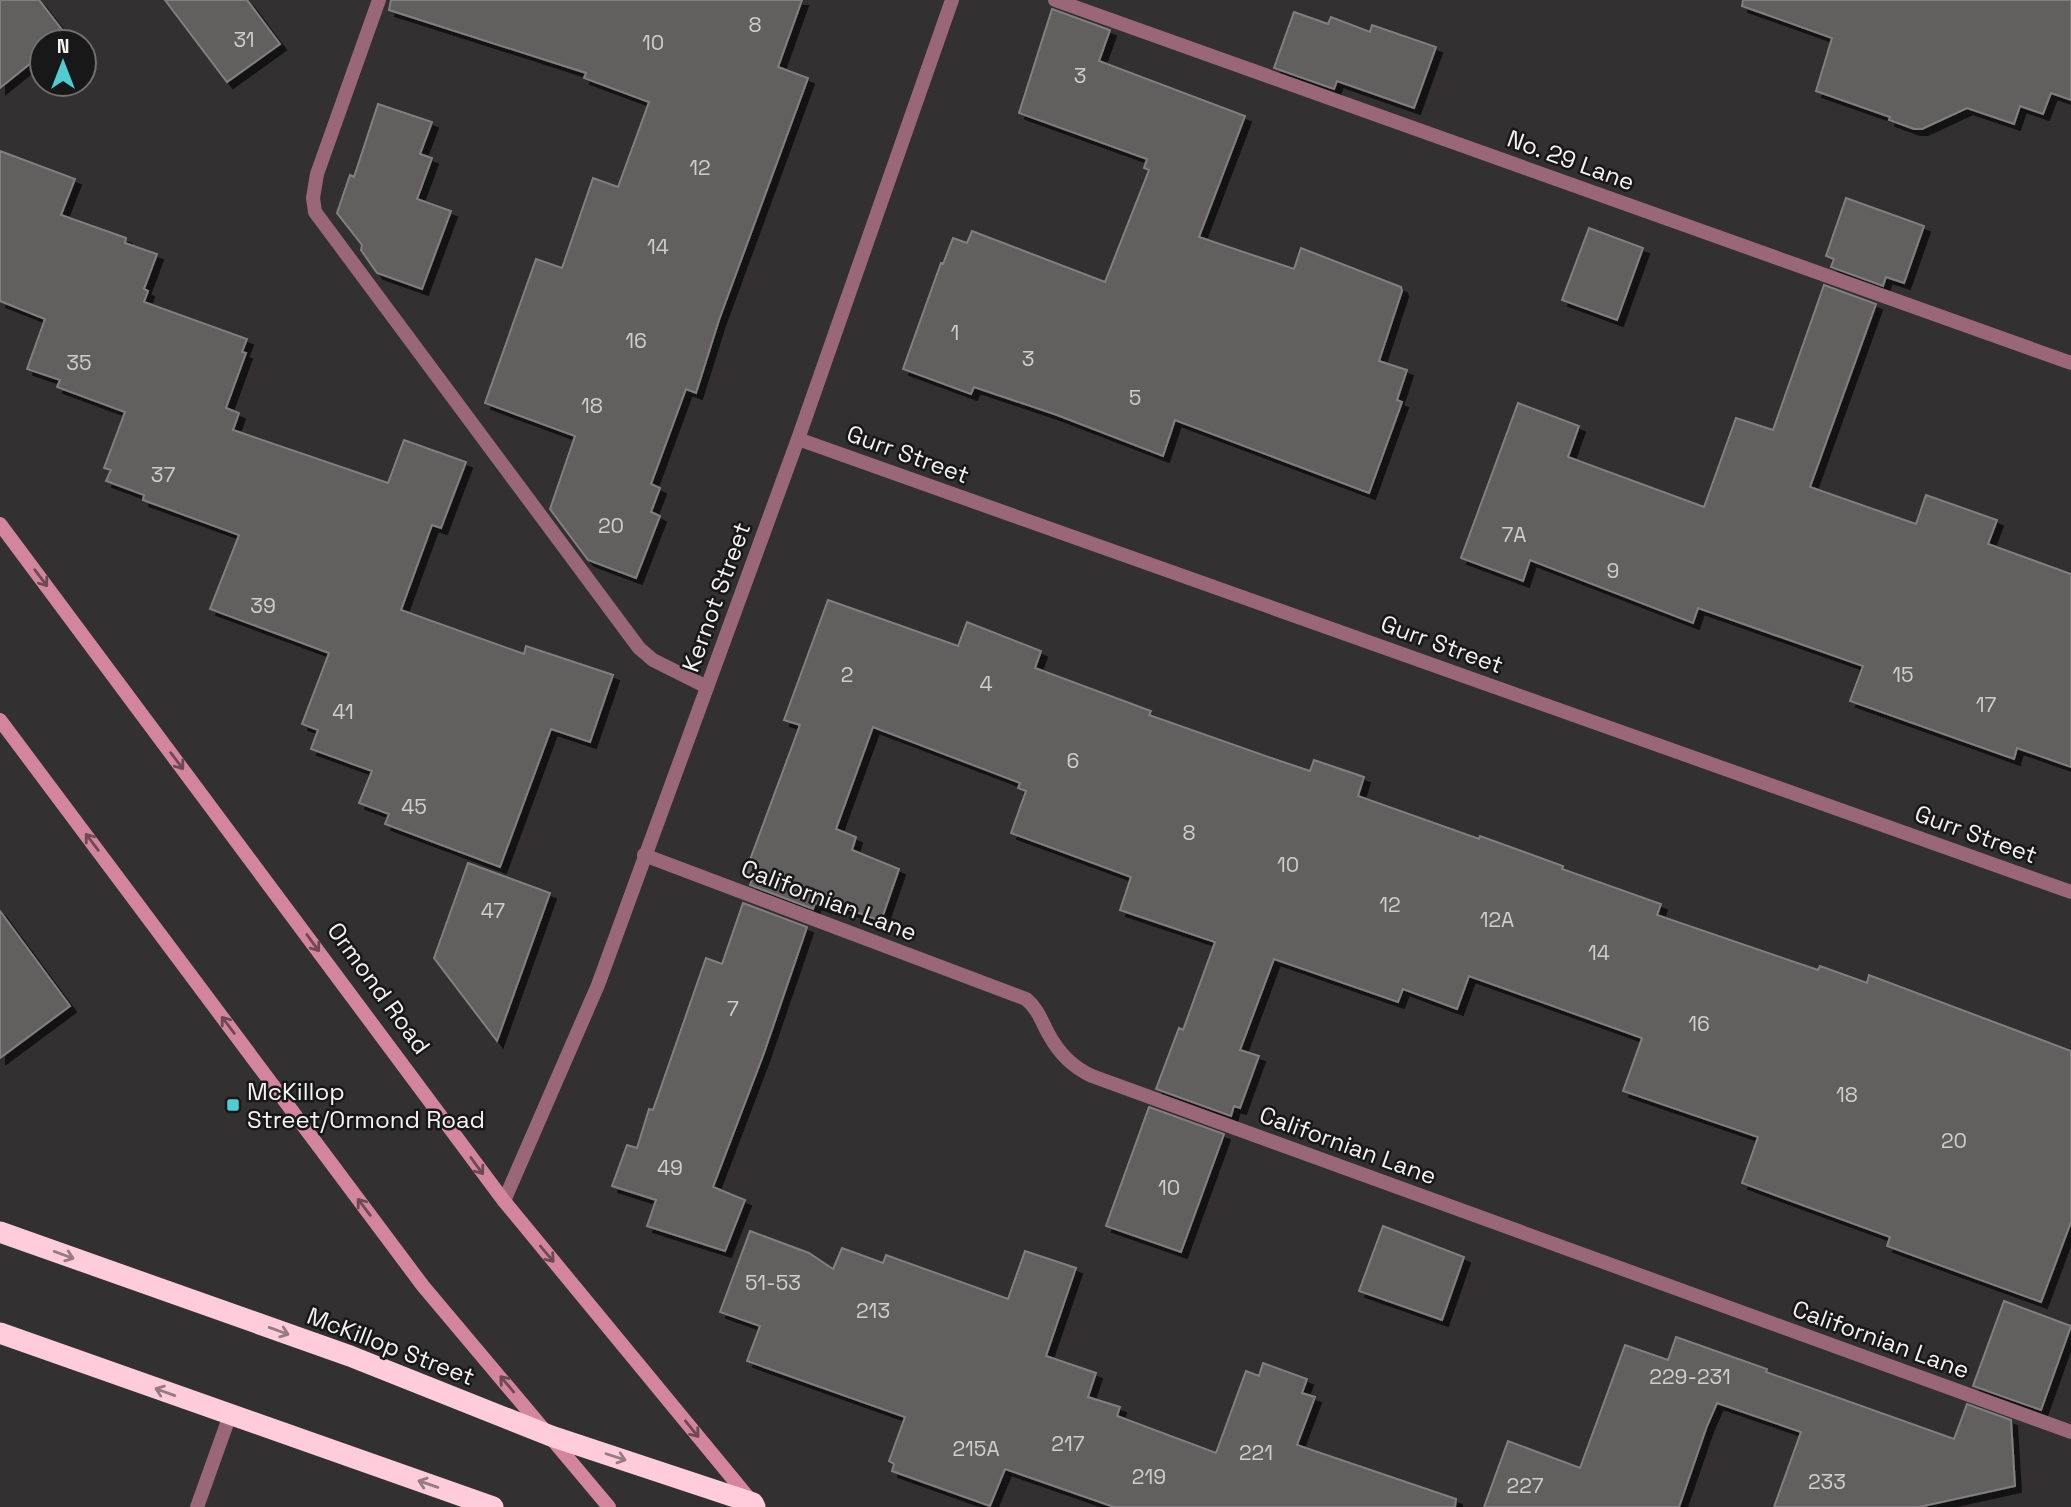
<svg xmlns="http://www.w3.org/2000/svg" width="2071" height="1507" font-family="'Space Grotesk',sans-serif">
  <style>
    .building { fill: #625e5f; stroke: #827f80; stroke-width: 2; filter: url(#shadow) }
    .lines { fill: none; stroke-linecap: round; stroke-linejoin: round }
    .lane { stroke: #996777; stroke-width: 14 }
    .street { stroke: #996777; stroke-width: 14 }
    .secondary { stroke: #d4859e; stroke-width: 14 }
    .highway { stroke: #feccda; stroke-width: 21 }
    .oneway { stroke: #6d4954 }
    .oneway2 { stroke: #977b83 }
    .poi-dot { fill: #51ccd3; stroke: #191818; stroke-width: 2.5 }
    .labels { text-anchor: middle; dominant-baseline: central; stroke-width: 5; stroke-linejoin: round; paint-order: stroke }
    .number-label { font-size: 21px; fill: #d0cdce }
    .street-label { font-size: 24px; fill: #f4f2f3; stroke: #191818 }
    .poi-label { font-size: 24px; fill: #f4f2f3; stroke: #191818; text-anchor: start }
  </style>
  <defs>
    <filter id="shadow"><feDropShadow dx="6" dy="6" stdDeviation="0" flood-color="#0009"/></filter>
  </defs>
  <rect width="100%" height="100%" fill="#323030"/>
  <path class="building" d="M0,0h39l27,35 -9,7h-15v12l-42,34z
    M165,0h82l33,44 -53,38z
    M391,0h411l-24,67 30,11 -89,242 -23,73 -10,-4 -35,95 9,4 -9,24 9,4 -24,62 -48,-18 -38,-51 25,-73 -90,-33 51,-144 26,9 31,-90 25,9 31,-85 -65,-24 2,-5 -197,-63z
    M1743,0h328v100l-20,-7 -8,21 -23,-8 -6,18 -47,-16 -45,21h-8l-25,-9 1,-3 -74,-26 16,-53 -90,-32z
    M1052,9l58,21 -11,31 146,55 -46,121 95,32 7,-21 100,39 1,4 -23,70 28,9 -10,30 5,2 -33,91 -194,-73 -12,36 -106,-41 -83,-28 -3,7 -68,-25 38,-106 2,1 10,-26 14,5 5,-12 133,51 44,-112 -5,-2 3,-9 -128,-46z
    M1294,12l34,12 3,-7 39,15 2,-7 64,22 -22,61 -77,-27 -3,8 -60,-21z
    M378,104l54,18 -12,32 12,4 -15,41 34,12 -29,78 -45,-16 -16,-23 1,-5 -25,-32 13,-38 4,2z
    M0,151l75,28 -14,36 65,23 -1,5 32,11 -13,35 4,2 -4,11 103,37 -5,13 4,1 -20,55 13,5 -6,17 155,53 16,-43 62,22 -25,66 -9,-3 -31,85 123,44 2,-8 87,29 -23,67 -39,-13 -51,138 -115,-43 4,-10 -30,-11 13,-32 -61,-22 7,-19 -16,-6 27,-71 -119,-44 29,-74 -96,-35 1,-5 -38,-14 5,-11 -7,-2 21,-56 -68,-25 3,-7 -33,-11 18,-50 -45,-18z
    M1846,198l78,28 -20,57 -18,-6 -3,9 -52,-19 3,-8 -8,-3z
    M1589,228l54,20 -26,72 -55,-20z
    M1824,285l52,19 -66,183 106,37 10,-29 71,25 -9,24 83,30v193l-54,-19 -3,11 -164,-58 13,-35 -165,-58 -5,15 -163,-63 -7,21 -62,-23 57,-155 61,23 -11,31 136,50 32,-89 37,12z
    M828,600l130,46 9,-24 74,29 -6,17 116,43 -2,4 131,46 30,10 4,-11 50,17 -6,19 121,43 1,-3 83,30 -1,3 99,35 -4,11 161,55 2,-4 47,17 2,-8 202,76v171l-30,80 -154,-56 3,-9 -148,-54 16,-46 -135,-46 19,-53 -173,-62 -12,33 -54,-20 -5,13 -124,-43 -34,91 19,6 -19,52 -6,-2 -3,10 -75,-27 23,-61 4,2 32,-88 -95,-32 11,-33 -120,-44 15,-42 -8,-3 2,-5 -147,-56 -37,102 20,8 -4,13 47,19 -18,52 -47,-17 -1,5 -18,-6 -2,6 -63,-24 2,-6 -8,-3 56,-151 -16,-5z
    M468,863l82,30 -53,148 -63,-83z
    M743,903l64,24 -43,126 -51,134 32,13 -20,51 -78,-25 9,-26 -44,-14 15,-41 10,3 12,-39 4,1 53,-152 16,6z
    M0,911l70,95 -70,52z
    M1149,1107l75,27 -43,118 -75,-26z
    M1383,1226l81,31 -22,63 -83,-29z
    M750,1231l59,22 24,16 9,-21 41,15 3,-8 122,44 17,-48 51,17 -30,88 50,17 -8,24 32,10 -3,9 99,37 30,-82 13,5 4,-13 44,16 -5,14 13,4 -18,48 159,54 -1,8h-341l-109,-38 -15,37 -98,-35 2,-7 -5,-3 16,-44 -158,-56 13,-35 -40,-14z
    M2004,1301l67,25 -30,84 -68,-24z
    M1676,1337l91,32 -1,3 188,67 13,-35 44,16 4,66 -96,21h-145l27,-75 -84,-29 -10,23 -28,81h-195l24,-66 72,27 45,-123 43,15z"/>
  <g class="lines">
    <path class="lane" d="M379,0l-62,174 -4,24 2,14 324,436 14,12 54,27
      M1055,0l1016,363
      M644,855l382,144c12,10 15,21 22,34 10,19 24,34 44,43l979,356"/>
    <path class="street" d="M798,439l1273,453
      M504,1201l94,-216 200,-546 154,-439
      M197,1507l33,-92"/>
    <path class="secondary" d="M0,524l504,677 248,301
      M0,720l423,566 186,221"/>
    <path class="highway" d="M0,1232l350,124 201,80 202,67 2,4
      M0,1333l493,174"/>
  </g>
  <defs><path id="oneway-shaft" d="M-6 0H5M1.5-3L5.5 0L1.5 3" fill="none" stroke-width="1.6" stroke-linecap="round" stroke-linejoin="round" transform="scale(1.75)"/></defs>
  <g class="oneway">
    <use href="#oneway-shaft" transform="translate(41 578) rotate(53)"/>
    <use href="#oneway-shaft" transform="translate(177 761) rotate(53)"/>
    <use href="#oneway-shaft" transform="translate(92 842) rotate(-127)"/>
    <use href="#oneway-shaft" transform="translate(313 943) rotate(54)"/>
    <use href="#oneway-shaft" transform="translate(228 1025) rotate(-127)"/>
    <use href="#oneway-shaft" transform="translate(477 1166) rotate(54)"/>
    <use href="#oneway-shaft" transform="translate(364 1207) rotate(-127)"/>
    <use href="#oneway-shaft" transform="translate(547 1254) rotate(50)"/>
    <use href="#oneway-shaft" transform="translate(507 1384) rotate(-130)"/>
    <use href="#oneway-shaft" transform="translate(692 1429) rotate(51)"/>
  </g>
  <g class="oneway2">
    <use href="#oneway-shaft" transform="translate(64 1255) rotate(20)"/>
    <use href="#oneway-shaft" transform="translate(279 1331) rotate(20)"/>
    <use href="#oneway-shaft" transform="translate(165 1392) rotate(-160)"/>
    <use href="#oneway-shaft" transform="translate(616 1457) rotate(18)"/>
    <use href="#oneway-shaft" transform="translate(428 1484) rotate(-161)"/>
  </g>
  <rect class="poi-dot" x="226" y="1098" width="14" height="14" rx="3.5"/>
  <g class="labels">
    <g class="number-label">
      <text x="755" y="24">8</text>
      <text x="244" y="39">31</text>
      <text x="653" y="42">10</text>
      <text x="1080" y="75">3</text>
      <text x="700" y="167">12</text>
      <text x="658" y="246">14</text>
      <text x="955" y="332">1</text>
      <text x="636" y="340">16</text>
      <text x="1028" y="358">3</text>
      <text x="79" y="362">35</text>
      <text x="1135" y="397">5</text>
      <text x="592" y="405">18</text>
      <text x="163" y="474">37</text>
      <text x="611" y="525">20</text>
      <text x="1514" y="534">7A</text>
      <text x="1613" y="570">9</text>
      <text x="263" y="605">39</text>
      <text x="847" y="674">2</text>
      <text x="1903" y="674">15</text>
      <text x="986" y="683">4</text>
      <text x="1986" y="704">17</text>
      <text x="343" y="711">41</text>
      <text x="1073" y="760">6</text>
      <text x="414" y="806">45</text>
      <text x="1189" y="832">8</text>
      <text x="1288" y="864">10</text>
      <text x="1390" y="904">12</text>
      <text x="493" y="910">47</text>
      <text x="1497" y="919">12A</text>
      <text x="1599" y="952">14</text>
      <text x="733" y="1008">7</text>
      <text x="1699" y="1023">16</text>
      <text x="1847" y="1094">18</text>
      <text x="1954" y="1140">20</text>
      <text x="670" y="1167">49</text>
      <text x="1169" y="1187">10</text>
      <text x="773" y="1282">51-53</text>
      <text x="873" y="1310">213</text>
      <text x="1690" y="1376">229-231</text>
      <text x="1068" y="1443">217</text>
      <text x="976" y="1448">215A</text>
      <text x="1256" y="1452">221</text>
      <text x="1149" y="1476">219</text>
      <text x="1827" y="1481">233</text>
      <text x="1525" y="1485">227</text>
    </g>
    <g class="street-label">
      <text transform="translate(1571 160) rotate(20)">No. 29 Lane</text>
      <text transform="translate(908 454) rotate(20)">Gurr Street</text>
      <text transform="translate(716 597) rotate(-70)">Kernot Street</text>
      <text transform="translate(1442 644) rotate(20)">Gurr Street</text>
      <text transform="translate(1976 834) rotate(20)">Gurr Street</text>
      <text transform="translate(829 900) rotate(21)">Californian Lane</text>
      <text transform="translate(379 988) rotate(54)">Ormond Road</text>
      <text transform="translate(1348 1145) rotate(20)">Californian Lane</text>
      <text transform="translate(1881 1339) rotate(20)">Californian Lane</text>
      <text transform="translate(391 1346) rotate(21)">McKillop Street</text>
    </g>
    <g class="poi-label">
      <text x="247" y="1091">McKillop<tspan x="247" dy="28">Street/Ormond Road</tspan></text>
    </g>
  </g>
  <g transform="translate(63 63)"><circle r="33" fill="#191818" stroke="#716f70" stroke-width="2"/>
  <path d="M0-5L12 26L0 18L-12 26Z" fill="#51ccd3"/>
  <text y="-10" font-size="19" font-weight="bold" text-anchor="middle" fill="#f4f2f3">N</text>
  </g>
</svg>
